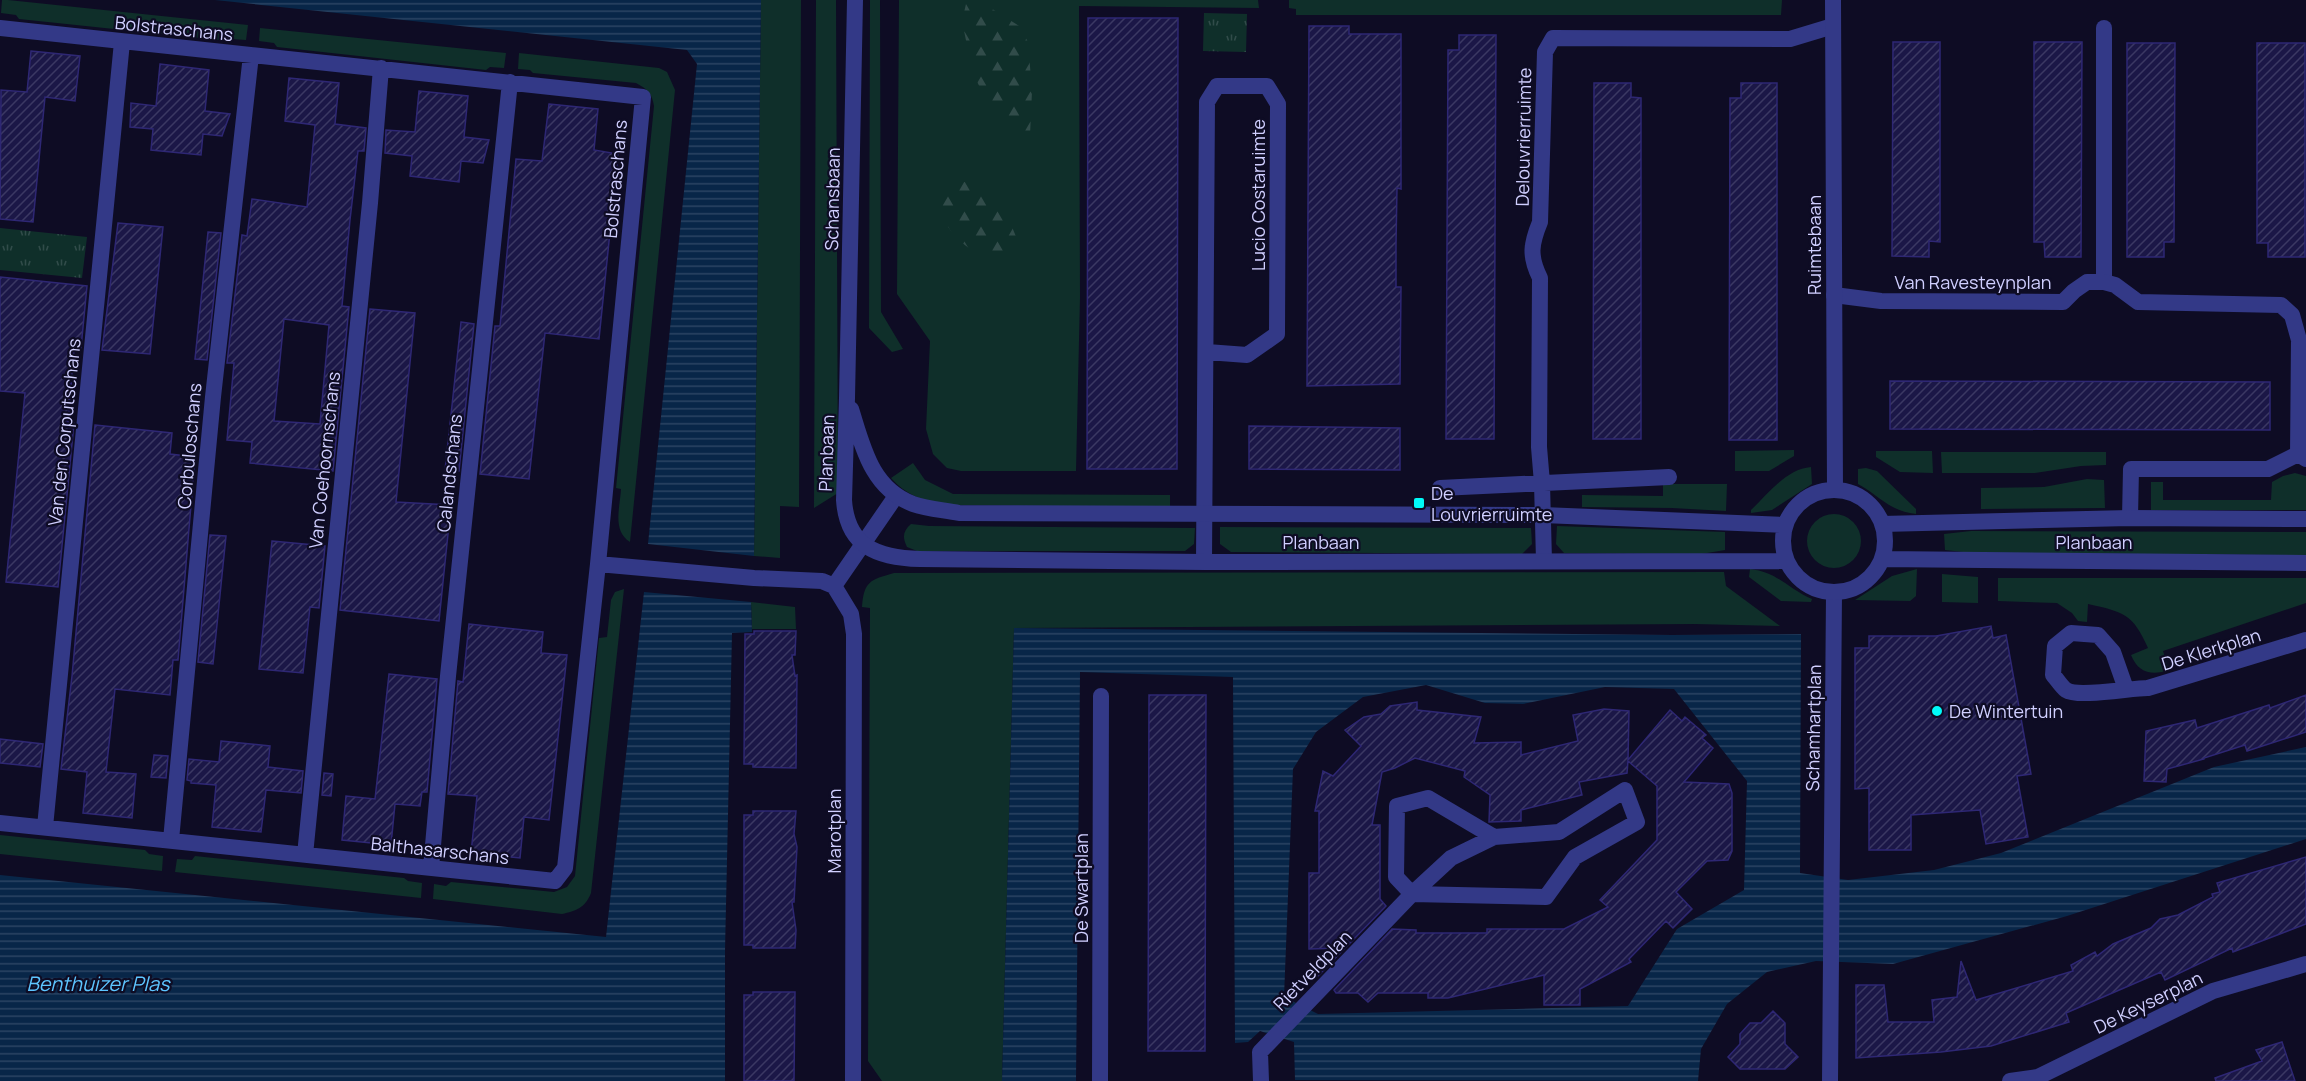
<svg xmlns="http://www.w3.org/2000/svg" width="2306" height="1081" font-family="Manrope,sans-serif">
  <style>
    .grass { fill: #0f2f2a }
    .forest { fill: url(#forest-firs) }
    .park { fill: url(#park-tufts) }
    .water { fill: url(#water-rules); fill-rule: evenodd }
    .building { fill: url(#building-hatch); stroke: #2e2774; stroke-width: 1.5; fill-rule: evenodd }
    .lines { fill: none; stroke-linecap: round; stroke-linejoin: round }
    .pedestrian { stroke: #333987; stroke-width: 16 }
    .minor { stroke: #333987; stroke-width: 16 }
    .tertiary { stroke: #333987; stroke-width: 16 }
    .poi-dot { fill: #00faf9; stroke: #0e0c24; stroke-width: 2 }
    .labels { text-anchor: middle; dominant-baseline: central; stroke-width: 4.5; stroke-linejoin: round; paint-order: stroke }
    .street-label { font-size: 18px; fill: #d0cfff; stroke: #0e0c24 }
    .poi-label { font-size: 18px; fill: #d0cfff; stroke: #0e0c24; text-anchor: start }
    .water-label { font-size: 20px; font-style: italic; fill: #5dc5ff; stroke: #0e0c24 }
  </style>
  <defs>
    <pattern id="forest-firs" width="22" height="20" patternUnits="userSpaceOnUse" patternTransform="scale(1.5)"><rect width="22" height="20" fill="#0f2f2a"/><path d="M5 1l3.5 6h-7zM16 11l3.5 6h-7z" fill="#314c4a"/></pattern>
    <pattern id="park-tufts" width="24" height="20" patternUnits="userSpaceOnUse" patternTransform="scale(1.5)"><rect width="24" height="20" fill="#0f2f2a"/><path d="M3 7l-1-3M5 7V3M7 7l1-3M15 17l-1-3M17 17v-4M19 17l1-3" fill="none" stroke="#314c4a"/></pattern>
    <pattern id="water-rules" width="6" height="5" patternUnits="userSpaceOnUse" patternTransform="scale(1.5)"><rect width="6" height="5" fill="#082648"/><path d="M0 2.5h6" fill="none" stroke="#2b4463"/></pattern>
    <pattern id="building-hatch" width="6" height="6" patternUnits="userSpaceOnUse" patternTransform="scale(1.5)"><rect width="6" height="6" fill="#1b1747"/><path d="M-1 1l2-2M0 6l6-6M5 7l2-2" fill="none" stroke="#3b3863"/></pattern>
  </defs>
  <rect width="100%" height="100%" fill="#0e0c24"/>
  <path class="grass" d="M2,0h6l240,25 -2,15 -14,-1 -4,2 -209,-22 -3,-4 -15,-2z
    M761,0h40l-2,507 -19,-1v52l-26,-2z
    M816,0h20l2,493 -24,15z
    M870,0h10l1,312 22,37 -11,3 -23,-24z
    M899,0h359l1,8 -180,-2 1,291 -4,174h-115l-14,-3 -14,-14 -7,-25 4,-88 -33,-47z
    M1289,0h493l-1,15h-485v-6l-7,-1z
    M260,28l246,25 -2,15 -14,-1 -4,3 -209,-23 -3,-4 -15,-2z
    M519,53l140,15 8,4 8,18 -45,452c-18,-11 -10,-35 -9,-53l-5,-1 38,-382c-2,-13 -7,-17 -18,-23l-103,-10 -3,-3 -12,-1z
    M1794,450v6l-25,15h-34v-20z
    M1876,451h56l1,22 -33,-1 -24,-15z
    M1941,452h165v13l-25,1 -46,7h-93z
    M913,463l12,17 28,14 217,1v12l-231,-2c-19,-6 -34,-11 -48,-27z
    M1811,467l1,17 -40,26 -21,3v-3c17,-16 35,-41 60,-43z
    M1866,468l11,3 39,38v5c-27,-3 -36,-18 -58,-30v-15z
    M2295,473l11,3v34h-155v-28h12v18h108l1,-18 11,-6z
    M2087,479l17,1 1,28 -124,1v-21l63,-1z
    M1663,484h64l-1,27 -54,-3 -90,-1v-12l81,1z
    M1807 541a27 27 0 1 1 54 0a27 27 0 1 1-54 0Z
    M911,524l18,2 266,2 -1,16 -9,7h-268l-10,-4c-5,-10 -4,-16 4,-23z
    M1557,526l168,6v18l-24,4 -137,-1 -8,-9z
    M1220,527l311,1 1,16 -10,10 -291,-2 -11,-8z
    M1971,531l335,1v23l-334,-2 -27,-3 -1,-16z
    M1750,569c28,3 38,20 62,30l-1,3 -30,-1 -32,-24z
    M1917,569l-1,27 -6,5 -55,-1 37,-24z
    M1724,572l2,14 54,40 -85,-2 -681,4 -12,453h-120l-14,-20 2,-453 -8,-1c2,-26 8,-27 32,-34z
    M1942,574l36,3v26l-36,-1z
    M1998,578h308v25l-143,48 6,19c-17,6 -31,3 -38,-15l17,-7c-15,-34 -24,-36 -60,-44l-1,18 -9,-1 -6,-8 -15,-10 -59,-2z
    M624,589l-33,304c-6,15 -15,18 -29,21l-129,-15 1,-15 12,2 5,-4 103,10 13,-5 8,-11 24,-238 8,-1 4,-37 4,-8z
    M751,602l44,5 1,22h-44z
    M0,835l145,15 4,4 14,2 -1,15 -162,-17z
    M195,856l209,22 4,3 14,2 -1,15 -246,-26 2,-13 15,1z"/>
  <path class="forest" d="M966,4l20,1 33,21 9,16 4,49 -2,44 -7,4 -16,-8 -22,-34 -12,-23 -11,-53z
    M949,180l24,3 21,12 13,20 10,24 -3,16c-42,11 -65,-22 -82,-55l7,-12z"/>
  <path class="park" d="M1204,13l43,1 -1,38 -43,-1z
    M0,228l87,9 -5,41 -82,-8z"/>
  <path class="water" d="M215,0h546l-7,556 -106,-12 49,-480 -10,-14z
    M644,592l107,10 1,30 -20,1 -7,318v130h-725v-206l606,62z
    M1014,628l658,7 129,-1 -1,239 48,7 86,-10 67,-17 213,-86 92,-20v92l-239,77 -174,48 -77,-3 -49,11 -40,32 -26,45 -3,32 -403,-1 -1,-38 -34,-11 -12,11 -13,1 -2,-366 -153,-5 -4,409h-74zM1426,685l59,18 38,1 82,-17 69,2 73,92 -3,109 -67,39 -49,77 -310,8 -34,-17 9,-228 23,-37 47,-35z"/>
  <path class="building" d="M1088,18h90l-1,451h-90z
    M1309,26h40v8h52v155l-4,-1 -1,57v42h5l-1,97 -93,2z
    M1459,35h37l-2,404h-48l2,-389h11z
    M1893,42h47v200l-11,-1v16l-37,-1z
    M2034,42h48l-1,215h-36l-1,-15h-10z
    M2127,43h48l-1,199h-10v15h-37z
    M2257,43h48v214h-37v-14h-11z
    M31,51l49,5 -5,45 -30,-4 -12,125 -33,-3 1,-129 26,2z
    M160,64l49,6 -4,41 25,3 -8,22 -19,-2 -2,21 -50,-5 2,-21 -23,-2 1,-24 25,3z
    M289,78l50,5 -4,41 31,4 -2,23h-6l-8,69 -8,86 7,1 -16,164 -83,-8 2,-21 -25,-2 7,-77h-7l15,-128 5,1 5,-37 55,8 8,-82 -30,-4zM284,319l45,6 -9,99 -46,-3z
    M1594,83h37v14l10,1v341h-48z
    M1741,83h36v357h-48l1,-342h11z
    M419,91l49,5 -4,41 25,3 -6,23 -22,-2 -2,21 -49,-6 2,-20 -27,-3 1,-23 29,2z
    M549,104l49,5 -4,41 24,4 -19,185 -54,-6 -16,146 -49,-5 15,-148h5l16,-167 26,2z
    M118,223l45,4 -13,127 -48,-4z
    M208,232l13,1 -14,127 -12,-1z
    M0,277l87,9 -6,62 -6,-1 -1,3 -6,72 6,1 -16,164 -52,-5 19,-189 -25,-2z
    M370,309l45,4 -19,189 55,3 -12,116 -99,-11z
    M461,322l13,2 -15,147 -14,-1z
    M1890,381l380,1v48l-380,-1z
    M95,425l77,8 -2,21 25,3 -17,203h-5l-3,35 -55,-6 -9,83 30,2 -4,44 -49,-5 4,-41 -26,-3 11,-93z
    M1249,426l151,2v42l-151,-1z
    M210,535l16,1 -13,128 -15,-2z
    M272,541l53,5 -6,62 -9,-1 -7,66 -44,-4z
    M469,624l74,8 -2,21 26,2 -18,165 -25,-3 -4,41 -49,-5 6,-57 -29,-2 10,-113 5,1z
    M1991,626l2,12 13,-3 25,139 -14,2 11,61 -42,7 -6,-34 -69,5v35h-42v-62l-14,1v-141h14v-12h67z
    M754,631h42l-1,24h-3l3,21 2,-1 -1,93 -43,-1v-3h-9l1,-130h9z
    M389,674l48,5 -10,113h-5l-2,14 -25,-2 -4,41 -49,-5 4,-44 29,3z
    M1149,695h57l-1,356h-57z
    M2306,695v37l-59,19 -2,-6 -41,13v1l-37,10 -1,13 -22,-1 2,-50 49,-11 2,8 72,-23 1,3z
    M1417,702v8l64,7 -7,26 47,-1v13l57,-14 -5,-26 31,-6 25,2 -1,49 42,-50 12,11 3,-4 21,18 -4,3 11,10 -29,34 45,2 3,9v58l-4,9 -21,1 -31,31 16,17 -19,19 -7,-7 -37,38 2,3 -51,27v16h-36v-30l-96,23h-20v-5h-50l-10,9 -10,-9h-22l-2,-3 58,-61 24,1v3h71v-4h77l44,-22 -8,-7 57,-60v-54l-29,-25 -1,12 -48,9 3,13 -61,15v11l-32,1 1,-27 -26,-18 1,-6 -50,-13 -20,10 -13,4 -10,53h8v74l6,7 -68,70 -1,-1 27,-27 -35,1v-76h10v-62h-4l8,-40 10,5 28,-30 -16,-16 19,-13 17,-3 9,-8z
    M0,739l43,5 -3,23 -40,-4z
    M221,741l49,5 -2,21 35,4 -2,22 -35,-3 -5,42 -49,-5 4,-42 -25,-2v-2l-4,-1 2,-21 30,3z
    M154,755l14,1 -2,22 -15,-1z
    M324,773l9,1 -2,22 -9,-1z
    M753,811h43l-2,23 3,13 -3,55h-2l4,28 -1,18h-42v-3h-9v-130h9z
    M2306,857v67l-73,28 -1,-4 -67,32 -4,-8 -95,41 3,9 -78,24 -50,6 -85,6v-73h28l4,37h46l-2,-22 25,-3 4,-36 15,39 97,-29 -2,-6 24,-13 2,4 16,-12 38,-16 9,-9 18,-4 35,-18 -1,-3 8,-2 -3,-9z
    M753,992h42l-1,89h-50v-86h9z
    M1773,1011l12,12v21l13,13 -13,12h-45l-12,-12 12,-13v-10l10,-11h11z
    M2282,1042l13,39h-79l-1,-3 47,-17 -6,-11z"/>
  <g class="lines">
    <path class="pedestrian" d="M2104,28v254"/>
    <path class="minor" d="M0,28l643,69 -45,467 156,14 68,3 12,5 62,-90
      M1834,295l47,6 182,1 11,-11 13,-9h17l11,3 23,17 143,3 11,10 7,25 -1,114
      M1440,488l229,-11
      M2130,518l1,-49h137l30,-15 8,5
      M1544,561l-2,-78 -3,-36 1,-169c-11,-22 -9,-34 0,-56l5,-170 8,-14 237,1 43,-13
      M1204,562l3,-460 10,-16h50l11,18 -1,230 -30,21 -40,-3
      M834,586l17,28 3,20 -1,447
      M2126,689l-13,-37 -15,-17 -27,-2 -16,13 -2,29c4,4 8,11 13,15 12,8 65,-2 82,-2l158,-48
      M1625,790l12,32 -62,35 -29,40 -134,-3 -16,-17 1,-71 31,-8 66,39 65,-5z
      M0,823l555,58 10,-13 33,-304
      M45,827l77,-785
      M171,840l42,-443 38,-342
      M305,855l65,-652 11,-135
      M431,868l17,-192 62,-594
      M1100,1081l1,-385
      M1261,1081l-1,-29 152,-158 39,-36 43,-21
      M1830,1081l4,-488
      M2010,1081l28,-4 175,-86 93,-27"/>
    <path class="tertiary" d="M855,0l-8,398 -3,102c3,47 34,58 76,59l284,3 582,-1
      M1833,0l2,490
      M851,409c12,38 20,79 62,95 14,5 31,6 46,9l584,2 242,10
      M1783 541a51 51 0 1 1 102 0a51 51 0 1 1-102 0Z
      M1882,524l248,-6 176,1
      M1882,559l424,4"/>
  </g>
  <g class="poi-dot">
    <rect x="1413" y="497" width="12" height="12" rx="3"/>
    <circle cx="1937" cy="711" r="6"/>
  </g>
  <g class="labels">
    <g class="street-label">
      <text transform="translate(174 28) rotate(6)">Bolstraschans</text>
      <text transform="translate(1523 137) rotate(-89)">Delouvrierruimte</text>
      <text transform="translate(615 179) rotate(-85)">Bolstraschans</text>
      <text transform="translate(1258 195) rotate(-90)">Lucio Costaruimte</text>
      <text transform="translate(832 199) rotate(-89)">Schansbaan</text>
      <text transform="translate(1814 245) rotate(-90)">Ruimtebaan</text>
      <text x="1973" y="282">Van Ravesteynplan</text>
      <text transform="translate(64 432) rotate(-84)">Van den Corputschans</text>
      <text transform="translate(189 446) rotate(-85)">Corbuloschans</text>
      <text transform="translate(826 453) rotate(-88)">Planbaan</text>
      <text transform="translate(324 460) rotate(-84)">Van Coehoornschans</text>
      <text transform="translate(449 473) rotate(-84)">Calandschans</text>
      <text x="1321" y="542">Planbaan</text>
      <text x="2094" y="542">Planbaan</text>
      <text transform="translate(2211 649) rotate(-17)">De Klerkplan</text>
      <text transform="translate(1813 728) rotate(-89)">Schamhartplan</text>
      <text transform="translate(834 831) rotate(-90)">Marotplan</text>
      <text transform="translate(440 850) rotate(6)">Balthasarschans</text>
      <text transform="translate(1081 888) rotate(-90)">De Swartplan</text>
      <text transform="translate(1312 970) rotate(-46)">Rietveldplan</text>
      <text transform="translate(2148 1002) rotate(-26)">De Keyserplan</text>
    </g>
    <g class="poi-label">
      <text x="1431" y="493">De<tspan x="1431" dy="21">Louvrierruimte</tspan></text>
      <text x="1949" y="711">De Wintertuin</text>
    </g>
    <g class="water-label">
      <text x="98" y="983">Benthuizer Plas</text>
    </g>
  </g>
</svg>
